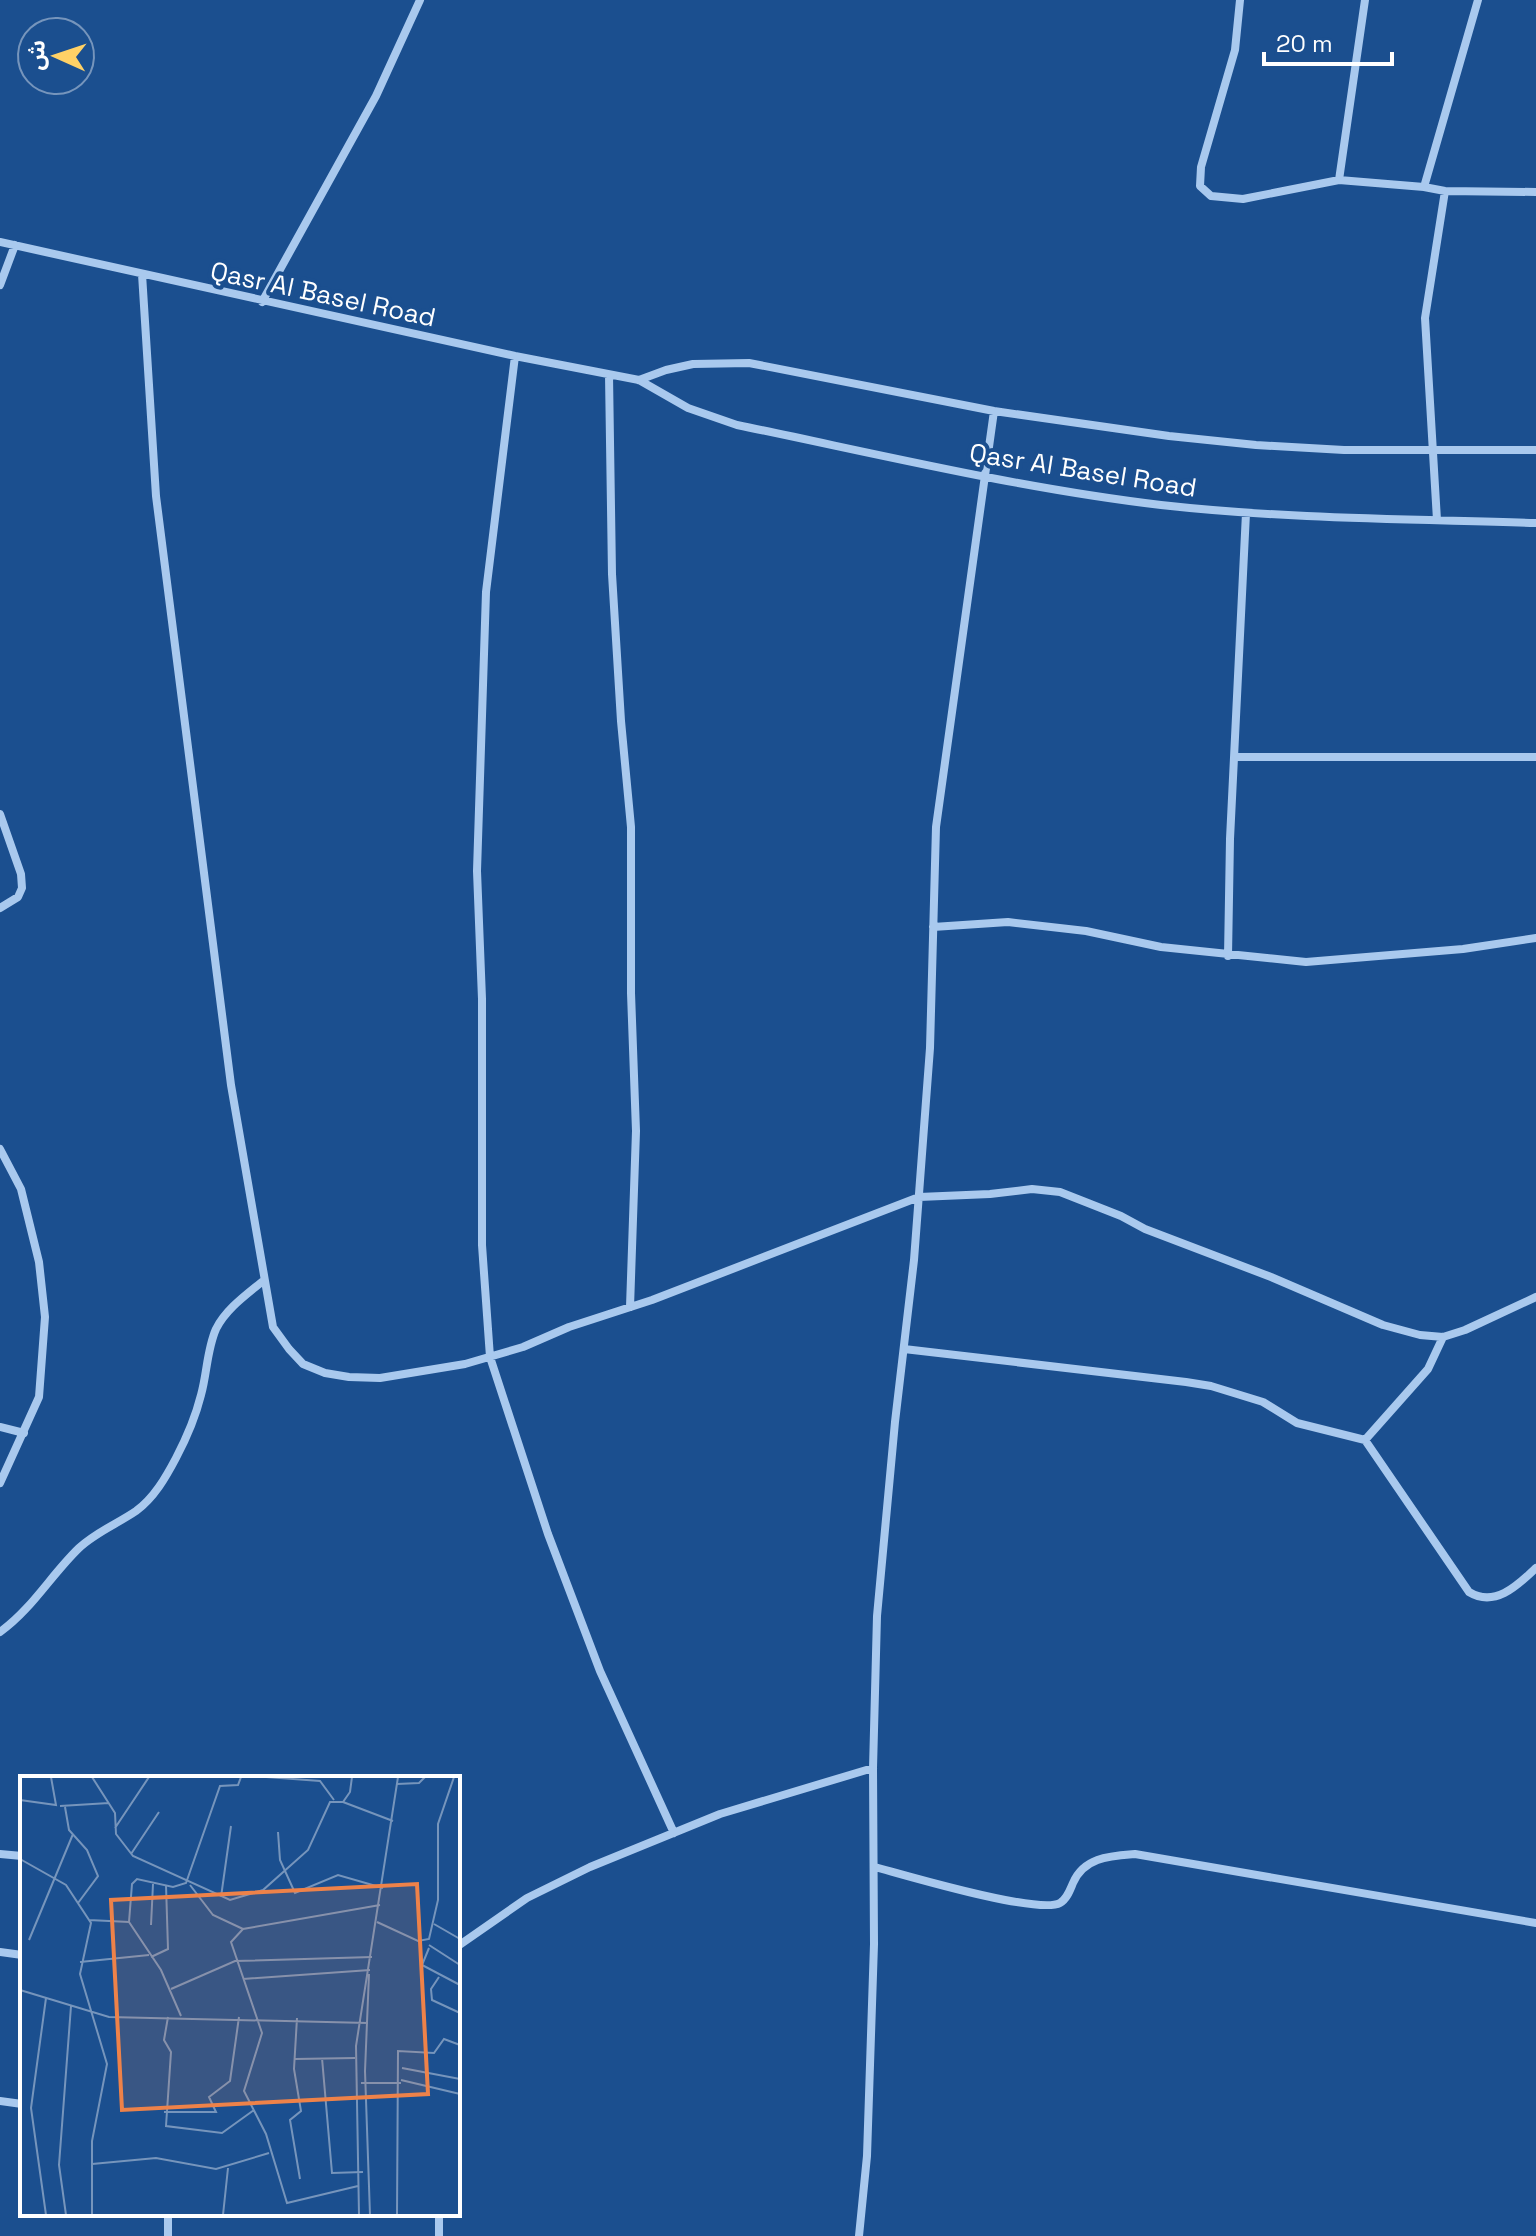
<svg xmlns="http://www.w3.org/2000/svg" width="1536" height="2236" font-family="'Space Grotesk','Noto Sans Arabic',sans-serif">
  <style>
    .lines { fill: none; stroke-linecap: round; stroke-linejoin: round }
    .street { stroke: #a9c9ee; stroke-width: 8 }
    .labels { text-anchor: middle; dominant-baseline: central; stroke-width: 8; stroke-linejoin: round; paint-order: stroke }
    .street-label { font-size: 26px; fill: #fff; stroke: #1b4f8f }
    .inset-road { fill: none; stroke: #7695bc; stroke-width: 2 }
    .view { fill: #ee8249; fill-opacity: 0.15; stroke: #ee8249; stroke-width: 4 }
    .inset-edge { fill: none; stroke: #fff; stroke-width: 4 }
  </style>
  <rect width="100%" height="100%" fill="#1b4f8f"/>
  <g class="lines">
    <path class="street" d="M1240,0l-5,50 -34,117 -1,19 11,10 32,3 96,-19 85,7 21,4 91,1
      M1339,180l26,-180
      M1424,187l54,-187
      M0,242l515,114 124,24 49,28 49,17c141,29 281,63 424,80 125,14 249,14 375,18
      M142,274l14,222 75,589 42,242 16,22 14,15 22,9 24,4 31,1 85,-14 58,-17 46,-20 83,-27 267,-103 71,-3 42,-5 28,3 28,11 33,13 24,13 126,48 112,48 37,10 23,2 22,-7 71,-33
      M0,285l15,-40
      M262,302l114,-206 44,-96
      M515,356l-29,236 -9,279 5,128v246l8,112 58,177 52,137 74,162
      M609,375l3,199 9,147 10,106v166l5,138 -6,176
      M639,380l27,-10 27,-6 56,-1 245,48 175,25 87,9 88,5h192
      M1437,520l-12,-202 20,-127
      M1235,757h301
      M0,814l21,60 1,14 -4,9 -18,11
      M933,927l75,-5 78,9 75,16 145,15 157,-13 73,-11
      M1228,956l2,-117 16,-326
      M0,1149l21,40 18,73 6,55 -6,80 -39,86
      M904,1349l282,33 25,4 52,16 34,21 68,17 104,152c26,16 49,-7 67,-24
      M0,1427l24,6
      M1365,1440l63,-71 15,-32
      M0,1632c32,-23 51,-57 79,-84 17,-16 38,-24 57,-37 18,-13 30,-34 40,-53 10,-19 20,-43 25,-63 6,-21 6,-46 15,-66 10,-20 30,-34 47,-48
      M0,1854l22,2
      M875,1867c30,8 163,48 185,36 7,-4 10,-13 13,-20 11,-26 37,-27 62,-29l401,69
      M458,1946l69,-48 63,-31 130,-53 153,-46
      M0,1952l22,3
      M0,2101l22,3
      M168,2236v-22
      M439,2236v-22
      M859,2236l8,-80 7,-212 -1,-176 4,-152 18,-194 19,-162 16,-212 6,-221 58,-416"/>
  </g>
  <g class="labels">
    <g class="street-label">
      <text transform="translate(323 294) rotate(12)">Qasr Al Basel Road</text>
      <text transform="translate(1083 470) rotate(9)">Qasr Al Basel Road</text>
    </g>
  </g>
  <g transform="translate(20 1776)">
    <rect width="440" height="440" fill="#1b4f8f"/>
    <path class="inset-road" d="M72,1l23,36 1,21 17,22 97,44 33,-10 45,-40 22,-48h13l7,-10 2,-15M246,1l54,4 14,19M377,8l22,-1 6,-6M0,24l36,5 -5,-28M323,26l50,19M40,30l49,-3M45,31l4,23 18,20 11,26 -20,27M95,52l34,-51M258,56l2,28 15,33 43,-18 45,13M111,78l28,-42M0,83l46,26 25,38 -11,51 27,90 -15,77v74M170,109l23,30 30,14M201,121l10,-71M69,144l40,2M357,146l41,19 11,-2 9,-39v-76l16,-47M414,148l26,15M131,149l2,-41M9,164l44,-106M409,169l31,20M409,172l-7,17 38,20M131,181l17,-8 -2,-64M60,186l69,-7M349,198l-4,97 5,144M419,201l-8,12 1,11 28,13M223,203l127,-9M151,213l64,-28 137,-4M0,214l89,27 259,6M26,222l-15,110 15,107M161,240l-20,-46 -32,-48 3,-38 5,-5 36,8 13,-4 34,-97 18,-1 3,-8M148,241l-4,23 7,12 -5,74 56,7 32,-23M277,242l-3,51 7,42 -11,9 10,59M302,282l10,115 31,-1M275,283l60,-1M382,292l58,11M381,304l59,14M341,307h40M144,336h52l-7,-15 21,-16 9,-64M72,388l64,-6 60,11 53,-16M338,410l-71,17 -21,-69 -22,-43 18,-58 -31,-91 12,-13 137,-24M46,439l-7,-50 12,-159M203,439l5,-47M339,439l-3,-169 42,-269M377,439l1,-164 36,2 10,-14 16,6"/>
    <path class="view" d="M397,108l11,210 -306,16 -11,-210z"/>
    <rect width="440" height="440" class="inset-edge"/>
  </g>
  <g transform="translate(56 56) rotate(273)"><circle r="38" fill="#1b4f8f" stroke="#7695bc" stroke-width="2"/>
  <path d="M0-6L14 30L0 20L-14 30Z" fill="#ffd166"/>
  <text y="-12" font-size="22" font-weight="bold" text-anchor="middle" fill="#ffffff">ش</text>
  </g>
  <path d="M1264 52v12h128v-12" fill="none" stroke="#ffffff" stroke-width="4"/>
  <text x="1276" y="52" font-size="24" fill="#ffffff" stroke="#1b4f8f" stroke-width="6" paint-order="stroke">20 m</text>
</svg>
